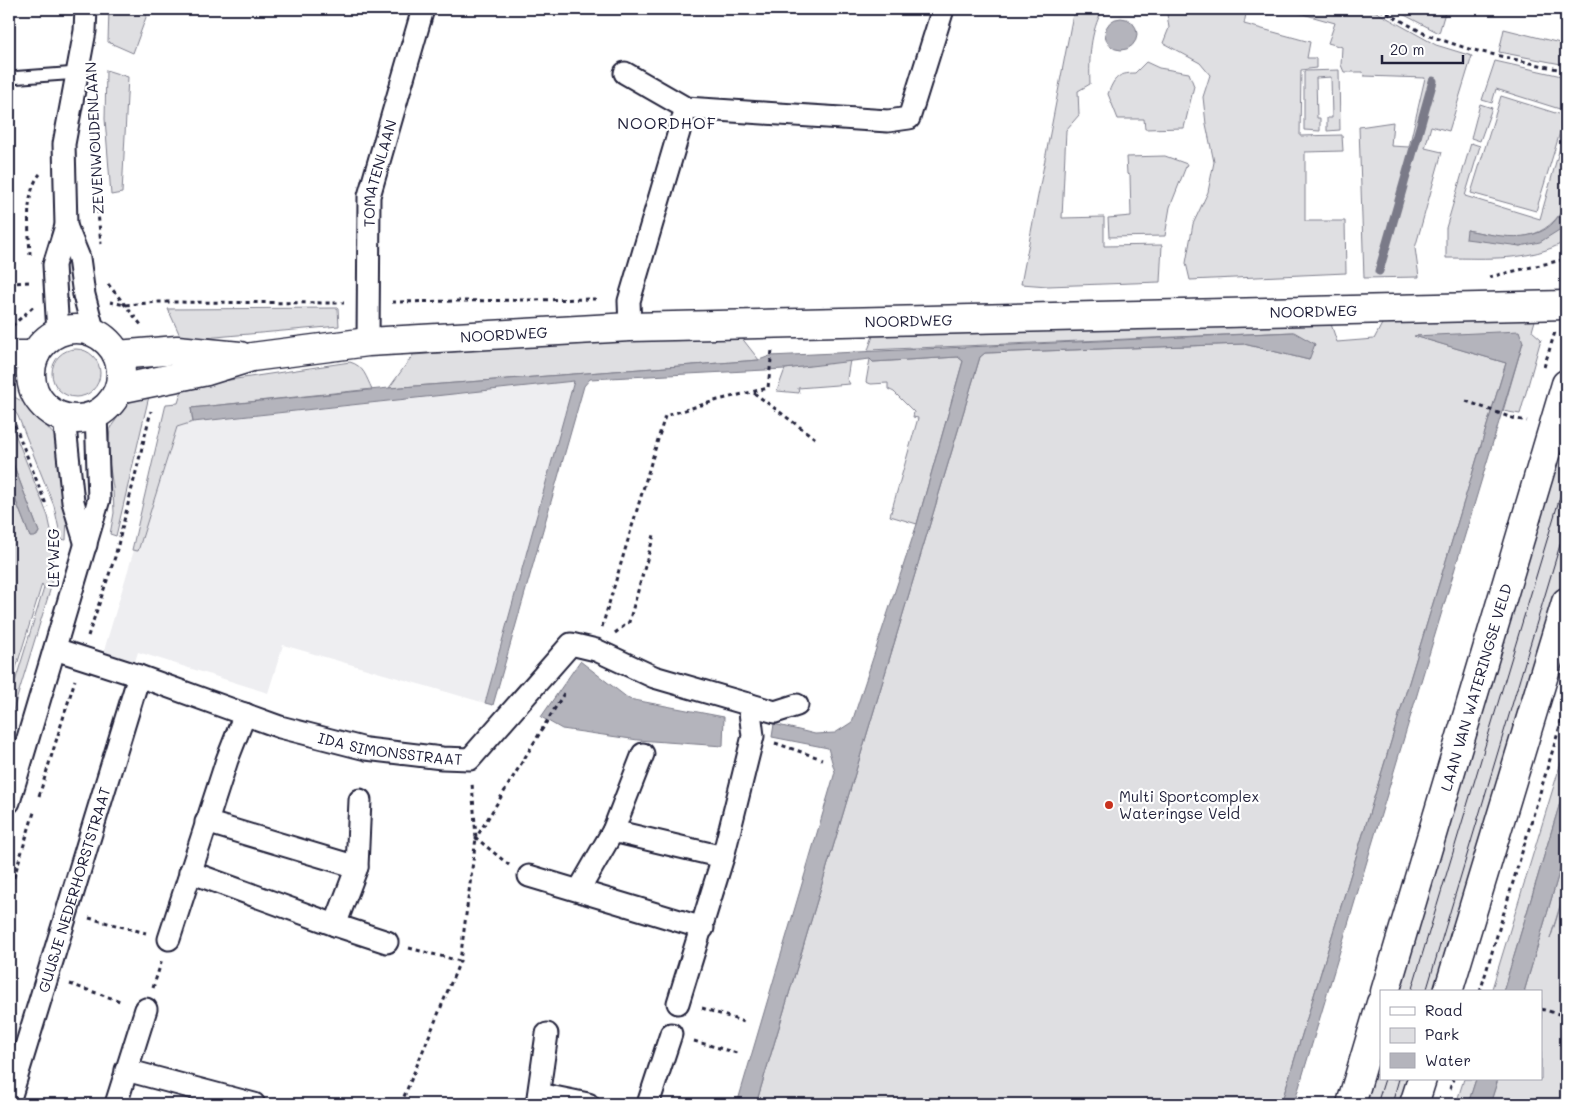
<svg xmlns="http://www.w3.org/2000/svg" width="1575" height="1113" font-family="Mali,sans-serif">
  <style>
    .built { fill: #eeeef1 }
    .green { fill: #dfdfe2; stroke: #80808e }
    .water { fill: #b4b4bc; stroke: #7a7a88 }
    .lines { fill: none; stroke-linecap: round; stroke-linejoin: round }
    .stream { stroke: #7a7a88; stroke-width: 9 }
    .service-casing { stroke: #22223b; stroke-width: 15 }
    .minor-casing { stroke: #22223b; stroke-width: 25 }
    .tertiary-casing { stroke: #22223b; stroke-width: 31 }
    .path { stroke: #22223b; stroke-width: 3; stroke-dasharray: 4 4; stroke-linecap: butt }
    .service { stroke: #fff; stroke-width: 11 }
    .minor { stroke: #fff; stroke-width: 21 }
    .tertiary { stroke: #fff; stroke-width: 28 }
    .tram { stroke: #22223b; stroke-width: 1 }
    .poi-dot { fill: #c8321e; stroke: #fff; stroke-width: 2 }
    .labels { text-anchor: middle; dominant-baseline: central; stroke-width: 4.5; stroke-linejoin: round; paint-order: stroke }
    .street-label { font-size: 15px; fill: #22223b; stroke: #fff }
    .poi-label { font-size: 15px; fill: #22223b; stroke: #fff; text-anchor: start }
    .neighbourhood-label { font-size: 16px; letter-spacing: 1px; fill: #22223b; stroke: #fff }
  </style>
  <rect width="100%" height="100%" fill="#fff"/>
  <filter id="ink" filterUnits="userSpaceOnUse"><feTurbulence type="fractalNoise" baseFrequency=".02" numOctaves="2"/><feDisplacementMap in="SourceGraphic" scale="10" xChannelSelector="R" yChannelSelector="G"/><feConvolveMatrix kernelMatrix="1 2 1 2 8 2 1 2 1" color-interpolation-filters="sRGB"/></filter>
  <g filter="url(#ink)">
    <path class="built" d="M575,381l-90,322 -202,-58 -15,48 -130,-41 -10,32 -31,-10 37,-124 4,1 39,-124 16,-5z"/>
    <path class="green" d="M109,9h40l-16,44 -25,-11z
      M1074,9h29c-13,23 -14,49 -13,75l-12,7 1,24 -13,15 -4,88 42,-1v29l58,-1 -2,37 -112,4 -27,-2z
      M1170,9h77l-3,15 66,18 -3,16h9v10l-15,2 -1,66 42,-1 1,16 -38,1v69h40l1,52 -156,7 -4,-17 7,-39 15,-32 6,-30 -8,-38 -3,-27 7,-22 -10,-12 -37,-20 6,-15 -2,-14z
      M1285,9h86l65,36 36,11 -23,75 -18,-5 -6,22 17,4 -27,96 4,29 -55,1 -5,-151 34,-5 -2,24 18,1 16,-69 -61,-2 -1,-4h-19l-3,-7 1,-18 -14,-4 7,-20z
      M1393,9h53l-7,24z
      M1504,29l56,14 6,-5v27l-67,-13z
      M1495,61l71,16v34l-70,-22 -4,14 -10,-3z
      M1146,62l13,6 30,5 5,13 -10,42 -39,1 -1,-10h-26l-10,-25c6,-16 10,-21 27,-21z
      M106,70l22,7 -6,116 -11,2 -6,-76z
      M1339,70l1,60 -13,1v-13h5l-1,-41 -15,1 1,40h3v13l-16,-1v-59z
      M1501,96l64,20 -29,95 -65,-18z
      M1480,104l12,4 -12,33 -9,-3z
      M1566,126c0,23 4,49 0,73 -1,10 -6,15 -12,22 -25,25 -57,15 -87,9l53,16 44,-19 2,-6v20c-36,21 -79,17 -120,17v-30l25,-85 9,3 -15,50 75,23z
      M1165,156l22,8 -17,43 -5,29 -56,1 -1,-19 23,-2 -1,-41 -3,-1 -1,-17z
      M338,308l1,18 -157,14 -14,-31z
      M1536,317l-4,14 9,8 -21,75 -17,-3 20,-69 -108,-6 91,27 -225,741h-525l224,-747 5,-4 259,-9 65,16 -16,-28 -425,18 5,-14 458,-12 6,18 37,-3 9,-17z
      M657,337h84l18,23 -370,28 24,-33z
      M52 373a24 24 0 1 1 48 0a24 24 0 1 1-48 0Z
      M958,357l5,4 -46,163 -27,-8 28,-98 -5,-1 1,-5 -20,-20 -6,-3v-6l-17,1 -5,-2 4,-23 3,3z
      M850,360l-3,19 3,5 -52,4 1,5 -22,-2 8,-22z
      M350,362c14,4 16,15 22,27l-181,19 2,14 -16,5 -39,124 -6,-1 34,-146 12,-1 5,-16z
      M150,392l-34,144 -6,-2 4,-21 -1,-25 -5,-33 2,-27 21,-29z
      M9,394l16,9 32,35 10,77 -1,25 -5,-1 -7,-33 -36,-90 -9,-13z
      M1566,417v162l-124,413h-49z
      M9,419l39,97 5,23 -2,48 -42,137v-23l35,-113 -2,-4 -33,107v-208l21,54 7,-1 2,-4 -30,-79z
      M1566,746v37l-63,209h-12z
      M1566,849v37l-16,53 16,-50v215h-76l8,-25h43v-87h-17z
      M1381,1032v47h34l-7,25h-49z
      M1464,1079h12l-8,25h-12z"/>
    <path class="water" d="M1105 34a16 16 0 1 1 32 0a16 16 0 1 1-32 0Z
      M1566,198v23l-2,6 -24,15 -20,4 -54,-7 1,-9c39,8 86,18 99,-32z
      M1519,331l4,11 -229,762h-13l225,-741 -92,-27z
      M1294,332l21,12 -6,16 -65,-16 -259,9 -5,4 -224,747h-19l98,-332 -7,-24 -56,-11 2,-13 41,10 20,-1 17,-11 65,-198 46,-163 -5,-4 -85,5 -3,-3 -85,10 -195,10 -6,7 -91,319 -8,-2 89,-322 -381,41 -2,-14 198,-20 370,-28 11,-4z
      M9,453l30,79 -4,5h-5l-21,-54z
      M580,661l49,38 95,18 -1,29 -85,-6 -76,-11 -21,-12z
      M1566,783v66l-42,143h-21z
      M1476,1079h22l-8,25h-22z"/>
    <g class="lines">
      <path class="stream" d="M1379,271l54,-190"/>
      <defs>
        <path id="service" d="M9,78l69,-5"/>
        <g id="minor">
          <path d="M625,73l61,35 202,13 21,-3 34,-109"/>
          <path d="M66,226l13,32 5,37 10,38"/>
          <path d="M630,327l-1,-26 57,-193"/>
          <path d="M58,333l-4,-68 12,-39 -2,-82 21,-113 1,-22"/>
          <path id="s1" d="M368,342l1,-146 54,-187"/>
          <path d="M64,417l9,85 13,43"/>
          <path id="s2" d="M55,649l84,27 141,51 86,22 76,9 28,1 101,-115 25,6 58,27 121,35 22,-7"/>
          <path d="M9,802l90,-303 -3,-85"/>
          <path d="M206,822l151,45"/>
          <path d="M613,831l30,-77"/>
          <path d="M190,872l145,53 52,17"/>
          <path d="M529,876l174,52"/>
          <path d="M579,890l34,-59 110,26"/>
          <path d="M335,925l22,-58 3,-67"/>
          <path d="M169,939l58,-179 18,-46"/>
          <path d="M678,1003l45,-146 30,-121 -4,-32"/>
          <path d="M126,1070l128,34"/>
          <path d="M539,1094l49,10"/>
          <path id="s3" d="M9,1102l130,-426"/>
          <path d="M116,1104l30,-95"/>
          <path d="M537,1104l10,-70"/>
          <path d="M648,1104l23,-70"/>
        </g>
        <g id="tertiary">
          <circle cx="76" cy="374" r="45"/>
          <path d="M9,355h26"/>
          <path d="M117,355l60,-5 63,6"/>
          <path id="s4" d="M119,389l88,-18 45,-14 116,-15 262,-15 936,-22"/>
          <path id="s5" d="M1385,992l181,-608"/>
          <path d="M1448,992l118,-390"/>
          <path d="M1351,1104l30,-101"/>
          <path d="M1414,1104l8,-25"/>
        </g>
      </defs>
      <use href="#service" class="service-casing"/>
      <use href="#minor" class="minor-casing"/>
      <use href="#tertiary" class="tertiary-casing"/>
      <path class="path" d="M1380,9l47,26 42,14 97,22
        M91,138l10,106
        M30,255c-1,-24 -6,-62 10,-81
        M1489,277l77,-18
        M9,283l22,-1
        M108,284l34,42
        M110,302l15,3 34,-3 185,1
        M392,302l204,-3
        M9,320h7
        M12,326l21,-19
        M1544,367l11,-35
        M754,393l62,46
        M1466,401l46,17 15,3
        M9,410l38,97
        M55,532v24
        M602,627l63,-211 53,-16 50,-12 4,-38
        M615,633l14,-11 25,-87
        M88,636l27,-79 36,-146
        M775,743l47,16
        M39,796l36,-116
        M509,865l-33,-27 90,-148
        M9,893l26,-84
        M89,918l57,15
        M409,948l51,13
        M70,984l53,18
        M153,988l9,-28
        M1480,992l86,-286
        M702,1008l42,14
        M1541,1009l25,7
        M694,1041l43,12
        M1450,1089l3,-10
        M401,1104l59,-143 16,-123 -4,-55"/>
      <use href="#service" class="service"/>
      <use href="#minor" class="minor"/>
      <use href="#tertiary" class="tertiary"/>
      <path class="tram" d="M1411,992l155,-515
        M1426,992l140,-467
        M1377,1104l8,-25
        M1392,1104l7,-25"/>
    </g>
  </g>
  <circle class="poi-dot" cx="1109" cy="805" r="5"/>
  <g class="labels">
    <g class="street-label">
      <text transform="translate(94 138) rotate(-93)">ZEVENWOUDENLAAN</text>
      <text stroke="none"><textPath href="#s1" startOffset="170">TOMATENLAAN</textPath></text>
      <text stroke="none"><textPath href="#s4" startOffset="1200">NOORDWEG</textPath></text>
      <text stroke="none"><textPath href="#s4" startOffset="795">NOORDWEG</textPath></text>
      <text stroke="none"><textPath href="#s4" startOffset="390">NOORDWEG</textPath></text>
      <text transform="translate(53 558) rotate(-90)">LEYWEG</text>
      <text stroke="none"><textPath href="#s5" startOffset="318">LAAN VAN WATERINGSE VELD</textPath></text>
      <text stroke="none"><textPath href="#s2" startOffset="351">IDA SIMONSSTRAAT</textPath></text>
      <text stroke="none"><textPath href="#s3" startOffset="222">GUUSJE NEDERHORSTSTRAAT</textPath></text>
    </g>
    <g class="poi-label">
      <text x="1119" y="796">Multi Sportcomplex<tspan x="1119" dy="17">Wateringse Veld</tspan></text>
    </g>
    <g class="neighbourhood-label">
      <text x="667" y="122">NOORDHOF</text>
    </g>
  </g>
  <rect width="1575" height="1113" fill="none" stroke="#fff" stroke-width="30"/>
  <rect x="15" y="15" width="1545" height="1083" fill="none" stroke="#22223b" stroke-width="2" filter="url(#ink)"/>
  <rect x="1380" y="990" width="162" height="90" fill="#ffffff" stroke="#a7a7b1"/>
  <rect x="1390" y="1007" width="25" height="8" fill="#ffffff" stroke="#a7a7b1"/>
  <text x="1425" y="1016" font-size="15" fill="#22223b">Road</text>
  <rect x="1390" y="1028" width="25" height="15" fill="#dfdfe2" stroke="#a7a7b1"/>
  <text x="1425" y="1040" font-size="15" fill="#22223b">Park</text>
  <rect x="1390" y="1053" width="25" height="15" fill="#b4b4bc" stroke="#a7a7b1"/>
  <text x="1425" y="1066" font-size="15" fill="#22223b">Water</text>
  <path d="M1382 55v8h81v-8" fill="none" stroke="#22223b" stroke-width="2.5"/>
  <text x="1390" y="55" font-size="15" fill="#22223b" stroke="#ffffff" stroke-width="4" paint-order="stroke">20 m</text>
</svg>
